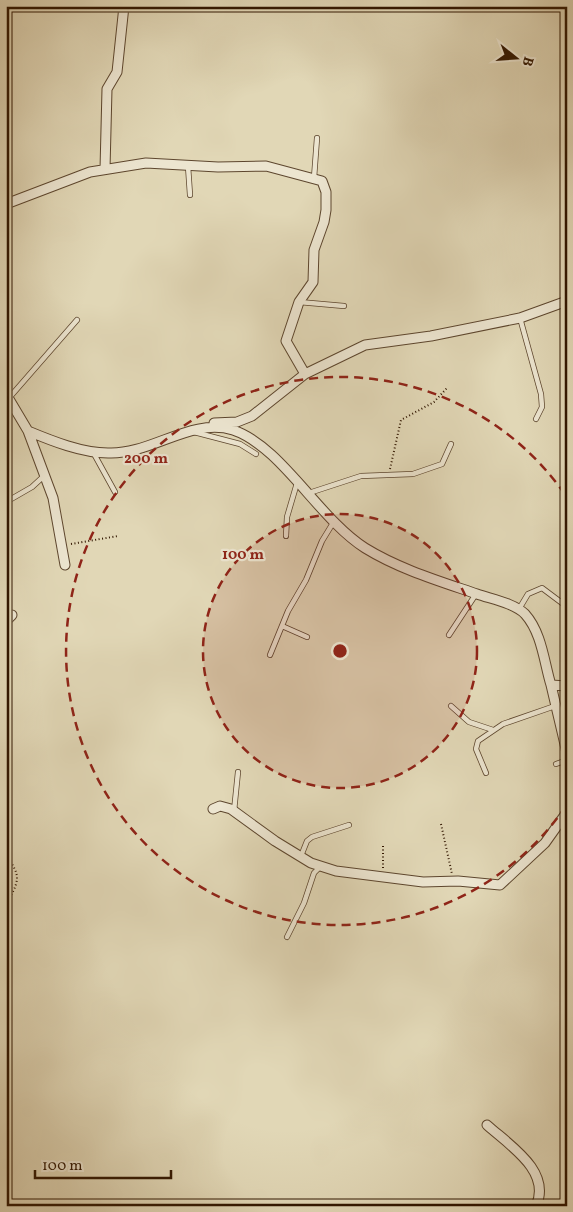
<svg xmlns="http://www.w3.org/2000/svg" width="573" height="1212" font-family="Vollkorn,serif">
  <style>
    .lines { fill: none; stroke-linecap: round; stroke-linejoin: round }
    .service-casing { stroke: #5d462e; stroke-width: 6 }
    .minor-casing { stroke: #5d462e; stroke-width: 11 }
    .path { stroke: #311600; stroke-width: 2; stroke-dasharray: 1 2.5; stroke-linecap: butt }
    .service { stroke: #ece5d0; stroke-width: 4.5 }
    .minor { stroke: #ece5d0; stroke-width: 9 }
    .ring { fill: none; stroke: #8f2418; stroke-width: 2.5; stroke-dasharray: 9 6 }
    .centre { fill: #8f2418; stroke: #ece5d0; stroke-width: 2.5 }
    .ring-label { font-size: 15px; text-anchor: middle; font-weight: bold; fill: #8f2418; stroke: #ece5d0; stroke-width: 4.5; stroke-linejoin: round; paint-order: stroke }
  </style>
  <rect width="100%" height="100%" fill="#e1d7b6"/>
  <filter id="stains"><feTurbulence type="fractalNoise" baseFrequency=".004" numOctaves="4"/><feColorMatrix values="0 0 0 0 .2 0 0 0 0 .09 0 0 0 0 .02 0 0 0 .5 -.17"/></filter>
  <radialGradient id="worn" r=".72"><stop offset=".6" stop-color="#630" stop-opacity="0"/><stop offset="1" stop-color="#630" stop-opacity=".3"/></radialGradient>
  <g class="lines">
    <defs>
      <path id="service" d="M188,166l2,29
        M314,178l3,-40
        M299,302l45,4
        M520,318l21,76 1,13 -6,12
        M9,398l68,-78
        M194,432l46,12 16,10
        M93,452l22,40
        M309,493l52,-17 52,-2 29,-10 9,-20
        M6,502l26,-15 13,-12
        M286,536l1,-19 10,-34
        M519,609l9,-15 14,-6 20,15
        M282,626l25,11
        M449,635l27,-41
        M270,655l18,-44 18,-31 16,-39 11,-18
        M451,706l18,16 24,8
        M556,764l11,-4
        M486,773l-10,-24 2,-8 25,-17 52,-18
        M234,811l4,-39
        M301,856l6,-15 5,-4 37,-12
        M287,937l17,-34 10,-30 6,-6"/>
      <path id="minor" d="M105,169l2,-80 10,-17 7,-66
        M6,204l84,-32 56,-9 72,4 48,-1 56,15 4,11v18l-2,12 -10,28 -1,32 -14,20 -13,39 19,33
        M6,394l22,37c24,10 54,22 80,22 43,2 83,-36 125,-23 48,16 86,89 132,118 34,21 74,33 112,46 14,5 37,9 48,20 17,19 19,48 26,71l16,1
        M214,423l23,-1 15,-6 53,-42 60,-29 66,-9 89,-18 47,-17
        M28,431l25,67 12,67
        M6,621l6,-6
        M551,685l16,68
        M213,809l7,-3 11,3 44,32 36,22 25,8 87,11 35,-1 42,4 45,-42 22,-31
        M487,1125c22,20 65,46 49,81"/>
    </defs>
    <use href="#service" class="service-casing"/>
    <use href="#minor" class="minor-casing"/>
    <path class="path" d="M390,469l11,-49 33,-18 13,-14
      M71,544l47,-8
      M441,824l11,50
      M6,856c17,21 12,26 0,49
      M383,868v-22
      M6,926l4,9"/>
    <use href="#service" class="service"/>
    <use href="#minor" class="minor"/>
  </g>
  <circle cx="340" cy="651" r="137" fill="#8f2418" fill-opacity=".12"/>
  <g class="ring">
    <circle cx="340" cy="651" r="137"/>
    <path d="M566 806A274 274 0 1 1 566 496"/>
  </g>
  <circle cx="340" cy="651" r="8" class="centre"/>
  <g class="ring-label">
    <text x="146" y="463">200 m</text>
    <text x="243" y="559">100 m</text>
  </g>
  <rect width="573" height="1212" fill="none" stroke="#e1d7b6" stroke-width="25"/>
  <rect x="8" y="8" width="558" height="1197" fill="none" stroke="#311600" stroke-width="2.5"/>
  <rect x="12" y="12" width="548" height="1187" fill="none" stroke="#311600"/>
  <g transform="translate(516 58) rotate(107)" stroke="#ece5d0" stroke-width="4" paint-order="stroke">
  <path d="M0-4L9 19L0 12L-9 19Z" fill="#311600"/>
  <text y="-8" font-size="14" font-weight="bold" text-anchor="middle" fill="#311600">B</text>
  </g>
  <path d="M35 1170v8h136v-8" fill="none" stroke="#311600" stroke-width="2.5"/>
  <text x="42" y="1170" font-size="15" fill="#311600" stroke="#ece5d0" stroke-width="4" paint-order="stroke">100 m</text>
  <rect width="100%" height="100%" filter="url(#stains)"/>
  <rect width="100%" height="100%" fill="url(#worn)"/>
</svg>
